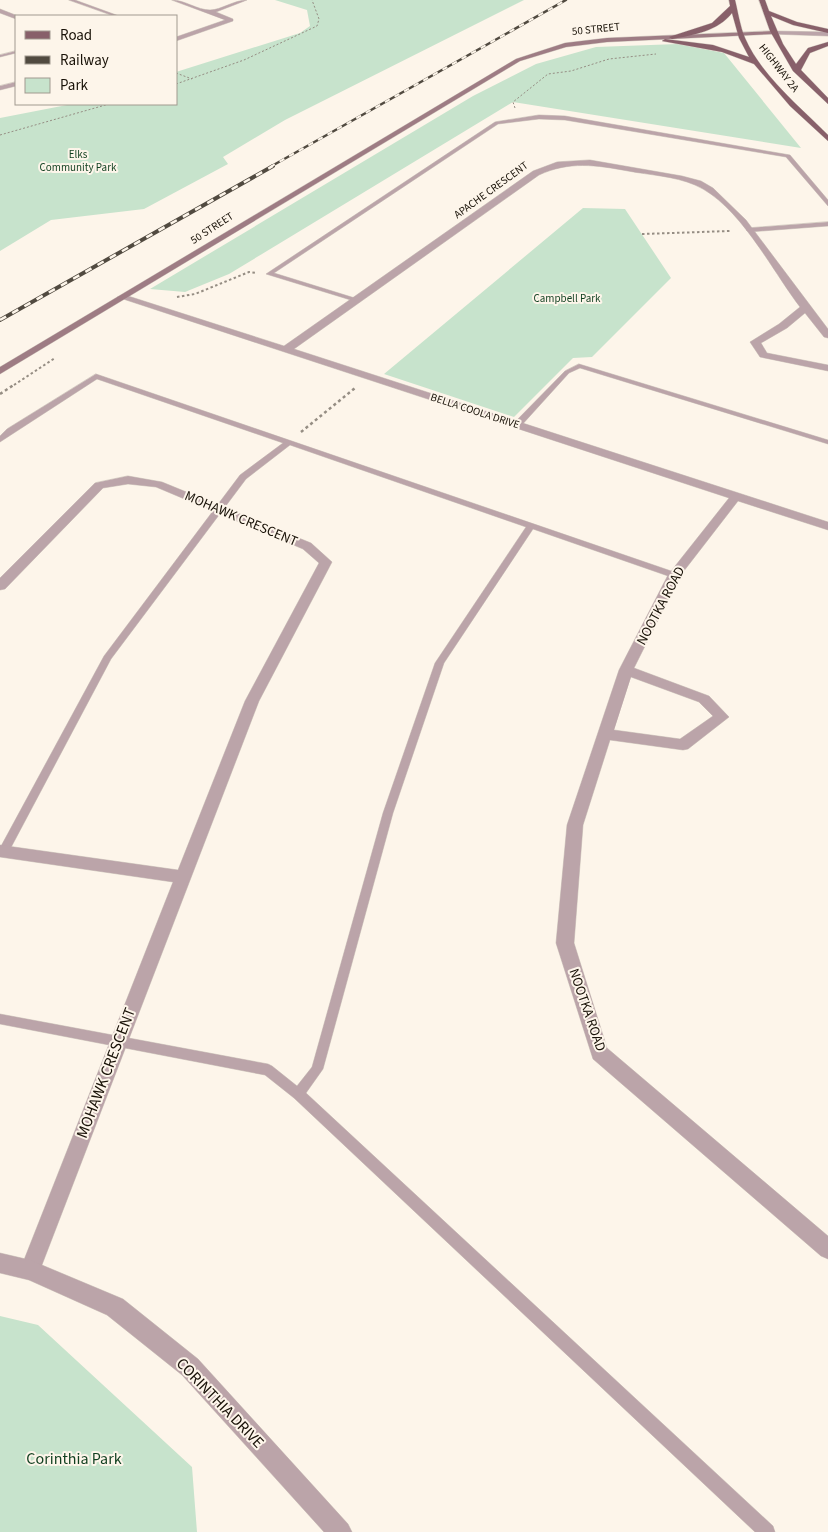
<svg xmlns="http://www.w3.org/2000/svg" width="828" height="1532" font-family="'Source Sans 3',sans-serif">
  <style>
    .green { fill: #c7e3cc }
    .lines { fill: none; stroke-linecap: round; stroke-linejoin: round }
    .service-casing { stroke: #d8d1c6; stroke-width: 1 }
    .minor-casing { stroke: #d8d1c6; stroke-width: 1 }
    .tertiary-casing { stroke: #d8d1c6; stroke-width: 1 }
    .secondary-casing { stroke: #d8d1c6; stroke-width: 1 }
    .primary-casing { stroke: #d8d1c6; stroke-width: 1 }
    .path-far2 { stroke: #958d83; stroke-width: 1; stroke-dasharray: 2 2; stroke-linecap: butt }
    .path-far1 { stroke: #958d83; stroke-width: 2; stroke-dasharray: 2.5 2.5; stroke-linecap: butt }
    .path { stroke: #958d83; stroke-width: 2.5; stroke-dasharray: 3 3; stroke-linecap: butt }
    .service { fill: #bba4a9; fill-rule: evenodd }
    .minor { fill: #bba4a9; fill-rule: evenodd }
    .tertiary { fill: #bba4a9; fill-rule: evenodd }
    .secondary { fill: #9e7c84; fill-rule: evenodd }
    .primary { fill: #88606a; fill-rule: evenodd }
    .rail-far1-casing { stroke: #514a40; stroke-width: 2.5 }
    .rail-casing { stroke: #514a40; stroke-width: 4 }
    .rail-far1 { stroke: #fdf5ea; stroke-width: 2; stroke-dasharray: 5.5; stroke-linecap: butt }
    .rail { stroke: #fdf5ea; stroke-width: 2.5; stroke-dasharray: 7; stroke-linecap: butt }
    .labels { text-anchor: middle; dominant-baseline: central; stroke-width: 4; stroke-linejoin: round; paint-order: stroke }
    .far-street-label { font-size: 11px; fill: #181107; stroke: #fdf5ea }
    .far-park-label { font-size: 11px; fill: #103f1f; stroke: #fdf5ea }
    .street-label { font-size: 14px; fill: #181107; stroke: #fdf5ea }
    .near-street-label { font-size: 16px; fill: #181107; stroke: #fdf5ea }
    .near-park-label { font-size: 16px; fill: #103f1f; stroke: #fdf5ea }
  </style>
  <rect width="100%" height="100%" fill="#fdf5ea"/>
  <path class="green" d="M275,0h249l-239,120 -62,37 5,7 -84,45 -93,11 -51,31v-133l72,-14h104v-32l124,-39 10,-7 -3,-16z
    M678,44l46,9 77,95 -288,-46 -284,172 -44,18 -35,-3 323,-193 63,-32 60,-17z
    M583,208l42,1 46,69 -79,79 -19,1 -59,59 -130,-43z
    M0,1316l38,9 154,142 5,65h-197z"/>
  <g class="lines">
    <defs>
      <path id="service" d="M69,0h6l44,16h-5z
        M16,51v2l-16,4v-2z
        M539,115l26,1 225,39 38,45v6l-42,-49 -221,-37 -26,-1 -41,5 -224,149 84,26v2h-4l-88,-27 229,-152z
        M828,222v4l-79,6 -3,-2 3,-2z
        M579,364l249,76v4l-248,-76 -11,5 -49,54h-6v-4l51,-52z
        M96,374l581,199 1,2 -1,2h-6l-138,-48 -89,134 -51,150 -70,256 -17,24 467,433 2,6h-20l-461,-434 -29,-23 -265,-51v-10l268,50 4,2 25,20 15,-19 71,-254 52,-150 91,-136 -236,-82 -44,34 -135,180 -104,196h-7v-7l104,-192 136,-181 43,-32 -186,-64 -97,63v-6l7,-7z"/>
      <path id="minor" d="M172,0c13,0 25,10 38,10 11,0 24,-10 37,-10l-31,12 17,7v2l-57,20v-4l49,-17z
        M0,9l18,7h1l-3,3 -16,-6z
        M16,82v4l-16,4v-4z
        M590,160l92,16 19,5 12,7 33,32 82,109v9l-4,-1 -19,-24 -18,15 -26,15 6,10 61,12v6l-68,-14 -10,-15 29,-18 21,-17c-29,-38 -61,-103 -105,-122 -21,-9 -46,-10 -67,-14 -32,-6 -59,-10 -89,4l-245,174 534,173v8l-90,-29 -58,75 -46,92 75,28 20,21 -41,32 -5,1 -73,-10 -27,85 -9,118 33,105 221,188v23l-7,-3 -228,-197 -37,-116 11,-118 52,-155 49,-95 61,-77 -612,-201 8,-2 159,51 249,-175 24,-9zM631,677l68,25 14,14 -33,23 -66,-9z
        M128,476l34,6 149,61 21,19 -73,139 -219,569 -3,7 -7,3 -7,-3 -3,-7 153,-388 -173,-25v-12l178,25 67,-169 74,-138 -16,-14 -147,-62 -28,-3 -25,4 -98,101 -5,1v-12l95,-95z"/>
      <path id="tertiary" d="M773,31l55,1v4l-57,-2z
        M0,1253l30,7 93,39 75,60 150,165 4,8h-28l-142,-157 -75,-60 -78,-35 -29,-7z"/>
      <path id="secondary" d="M773,31l2,3 -168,8 -41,5 -46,14 -520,313v-7l516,-308 49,-16 42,-5z"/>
      <path id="primary" d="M729,0h6c3,12 5,26 10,38 16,37 54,68 83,97v6l-38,-35 -36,-42 -32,-12 -60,-11 3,-2 48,6 36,12 -10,-19 -7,-25c-14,18 -38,22 -60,26l-3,-2 43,-14 18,-17z
        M759,0h6l4,11 28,11 31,7v4l-35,-8 -22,-9 12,28 13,20 12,-16 20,-6v4l-18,7 -9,17 27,28v6l-35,-33 -23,-40z"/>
    </defs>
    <use href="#service" class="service-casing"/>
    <use href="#minor" class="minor-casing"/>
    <use href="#tertiary" class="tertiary-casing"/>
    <use href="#secondary" class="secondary-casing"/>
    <use href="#primary" class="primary-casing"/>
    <path class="path-far2" d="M176,73l16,6
      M176,84l68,-24 73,-34 2,-7 -7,-19
      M515,108l-2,-6 35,-28 23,-3 38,-12 47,-5
      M0,135l109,-31"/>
    <path class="path-far1" d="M642,234l88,-3
      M177,297l18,-3 54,-22 7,1
      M14,385l41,-27"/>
    <path class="path" d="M0,394l15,-10
      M301,432l54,-44"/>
    <use href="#service" class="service"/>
    <use href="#minor" class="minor"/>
    <use href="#tertiary" class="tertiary"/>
    <use href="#secondary" class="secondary"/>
    <use href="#primary" class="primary"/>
    <defs>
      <path id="rail-far1" d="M270,167l296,-167"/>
      <path id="rail" d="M0,320l273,-154"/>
    </defs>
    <use href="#rail-far1" class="rail-far1-casing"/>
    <use href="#rail" class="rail-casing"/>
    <use href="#rail-far1" class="rail-far1"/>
    <use href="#rail" class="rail"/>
  </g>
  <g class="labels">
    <g class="far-street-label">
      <text transform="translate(596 29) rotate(-6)">50 STREET</text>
      <text transform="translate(779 68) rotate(52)">HIGHWAY 2A</text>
      <text transform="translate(491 190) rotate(-36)">APACHE CRESCENT</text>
      <text transform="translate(212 228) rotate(-33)">50 STREET</text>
      <text transform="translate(475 411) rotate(18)">BELLA COOLA DRIVE</text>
    </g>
    <g class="far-park-label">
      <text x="78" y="154">Elks<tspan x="78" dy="13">Community Park</tspan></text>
      <text x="567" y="298">Campbell Park</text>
    </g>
    <g class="street-label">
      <text transform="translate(241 519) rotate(23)">MOHAWK CRESCENT</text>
      <text transform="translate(661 606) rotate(-62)">NOOTKA ROAD</text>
      <text transform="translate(587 1010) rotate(71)">NOOTKA ROAD</text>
    </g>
    <g class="near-street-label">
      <text transform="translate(106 1073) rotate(-69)">MOHAWK CRESCENT</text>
      <text transform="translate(220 1403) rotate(46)">CORINTHIA DRIVE</text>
    </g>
    <g class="near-park-label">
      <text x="74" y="1459">Corinthia Park</text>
    </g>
  </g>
  <rect x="15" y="15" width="162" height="90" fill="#fdf5ea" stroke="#a19a8f"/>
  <rect x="25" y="31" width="25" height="8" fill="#88606a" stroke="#a19a8f"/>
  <text x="60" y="40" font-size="15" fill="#181107">Road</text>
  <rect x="25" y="56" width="25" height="8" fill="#514a40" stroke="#a19a8f"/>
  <text x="60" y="65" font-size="15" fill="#181107">Railway</text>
  <rect x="25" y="78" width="25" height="15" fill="#c7e3cc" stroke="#a19a8f"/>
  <text x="60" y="90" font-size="15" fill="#181107">Park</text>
</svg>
